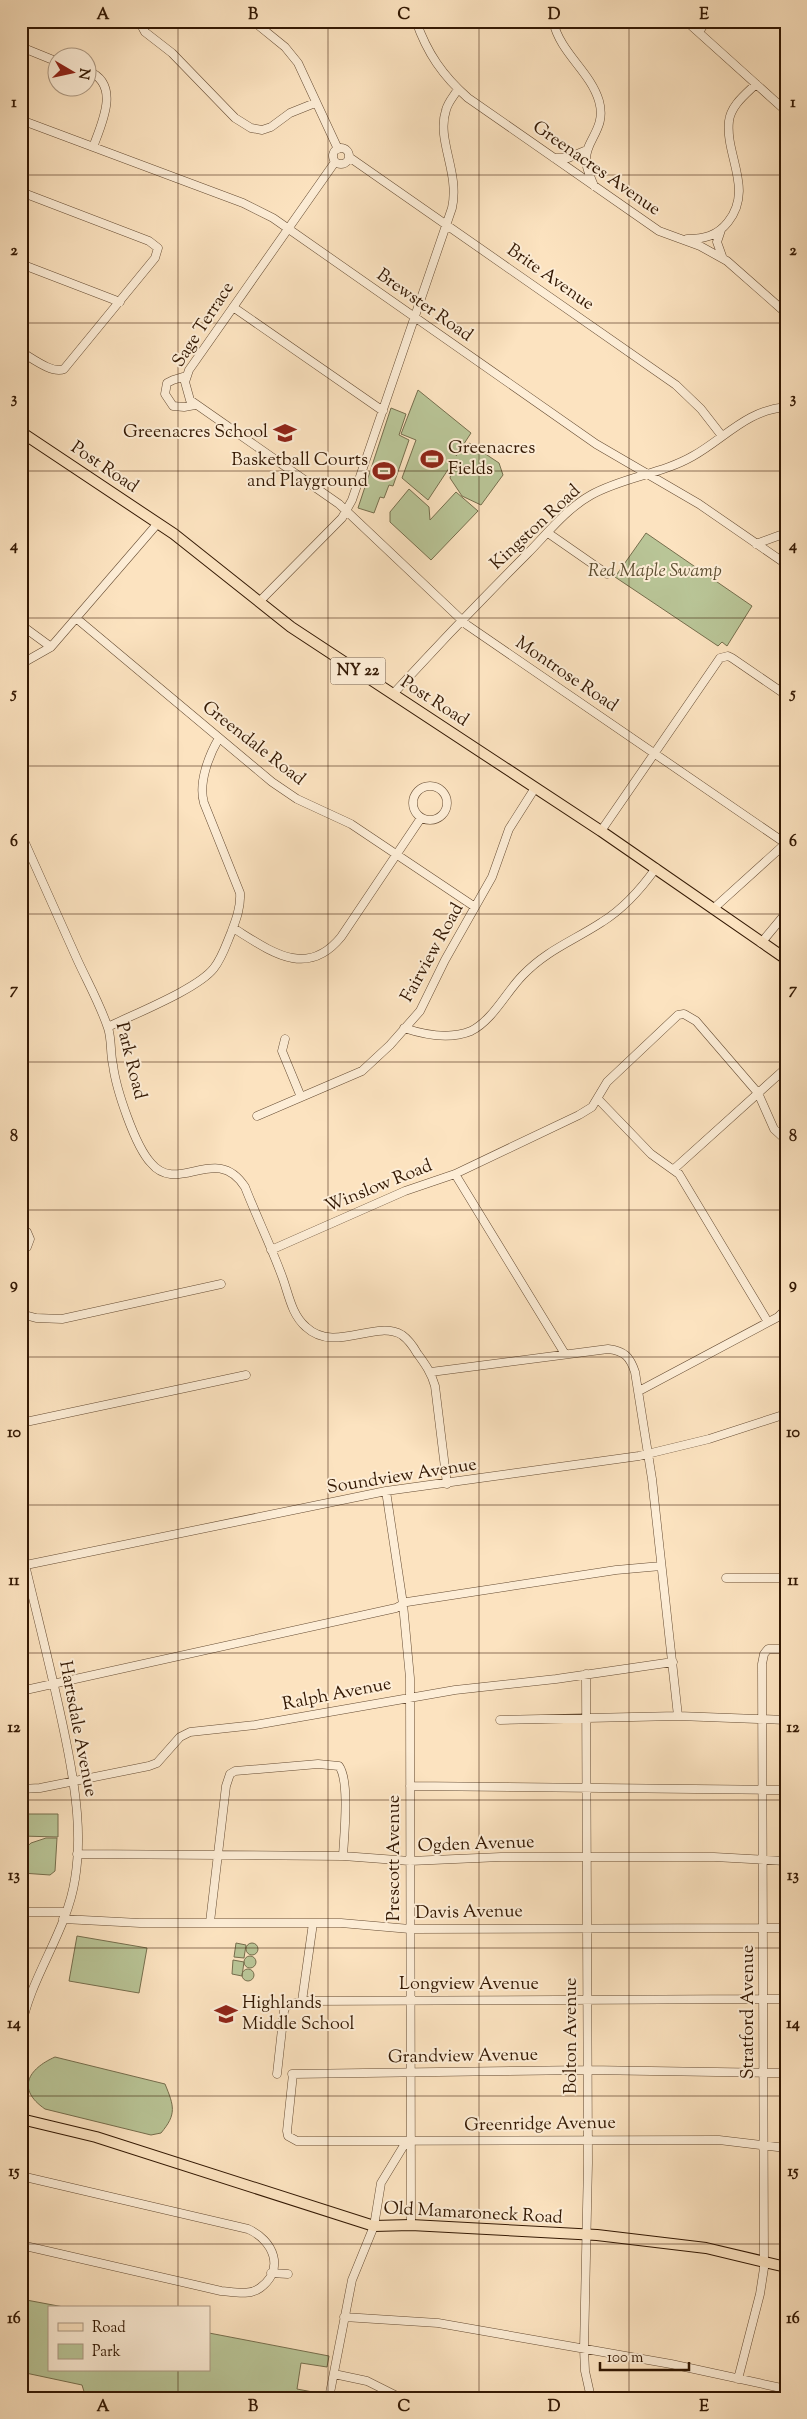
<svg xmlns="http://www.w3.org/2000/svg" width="807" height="2419" font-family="'Sorts Mill Goudy',serif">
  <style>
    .green { fill: #b9c597; stroke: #766e4d }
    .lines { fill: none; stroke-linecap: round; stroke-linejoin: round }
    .minor-casing { stroke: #654b32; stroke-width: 9 }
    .major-casing { stroke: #331803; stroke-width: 12 }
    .minor { stroke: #fdedd6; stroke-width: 8 }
    .major { stroke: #fce3c0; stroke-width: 10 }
    .grid { fill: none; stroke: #331803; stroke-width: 1; stroke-opacity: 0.55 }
    .labels { text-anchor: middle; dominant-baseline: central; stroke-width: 4; stroke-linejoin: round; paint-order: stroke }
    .shield { fill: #fdedd6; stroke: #705842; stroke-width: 1 }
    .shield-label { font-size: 16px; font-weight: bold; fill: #331803 }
    .street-label { font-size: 18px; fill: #331803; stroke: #fdedd6 }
    .poi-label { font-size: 18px; fill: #331803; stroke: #fdedd6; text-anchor: end }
    .park-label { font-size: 18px; font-style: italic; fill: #5b4c2f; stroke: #fdedd6 }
    .neatline { fill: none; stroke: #331803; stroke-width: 2 }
    .grid-label { font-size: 16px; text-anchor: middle; font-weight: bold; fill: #331803 }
  </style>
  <rect width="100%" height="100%" fill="#fce3c0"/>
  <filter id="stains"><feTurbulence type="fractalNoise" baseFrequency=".004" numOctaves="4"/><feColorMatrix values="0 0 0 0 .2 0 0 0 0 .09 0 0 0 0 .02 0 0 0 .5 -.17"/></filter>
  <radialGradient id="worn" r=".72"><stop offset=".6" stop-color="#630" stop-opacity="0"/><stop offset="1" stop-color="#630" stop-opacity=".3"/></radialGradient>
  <path class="green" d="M418,390l53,43 -15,23 13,-13 30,20 4,12 -22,30 -19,-9 -12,-18 5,-19 -27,41 -26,-22 14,-38 -15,-6z
    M391,408l15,6 -7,21 10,5 -16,46 -4,-1 -5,13 -4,-1 -6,16 -16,-5z
    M409,489l20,18 1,13 26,-28 22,19 -47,49 -41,-38v-10z
    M646,533l106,73 -25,40 -5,-4 -4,4 -103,-69z
    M21,1814h37v23l-37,-1z
    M46,1838h11l-2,33 -5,4 -28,-2 -1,-21 10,-9z
    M77,1936l70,12 -8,45 -70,-12z
    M236,1943l10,2 -2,13 -10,-1z
    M246 1949a6 6 0 1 1 12 0a6 6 0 1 1-12 0Z
    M244 1962a6 6 0 1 1 12 0a6 6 0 1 1-12 0Z
    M233,1960l11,2 -2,14 -10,-2z
    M242 1975a6 6 0 1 1 12 0a6 6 0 1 1-12 0Z
    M55,2057l110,27c9,22 12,30 -4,49l-10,2 -106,-26c-29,-20 -17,-40 10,-52z
    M21,2299l48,9h-20v62h160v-37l120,23 -2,11 -26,-4 -4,26 26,5 -1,4h-236l-4,-13 -61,-13z"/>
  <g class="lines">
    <defs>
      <path id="minor" d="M139,21l6,11 27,21 63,65 16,10 11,2 9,-3 19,-14 25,-10
        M253,21l32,26 13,16 40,86
        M416,21c11,32 27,55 52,77l191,133 41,15 27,15 59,52
        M553,21c7,32 37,50 46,80 8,28 -14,39 -13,59 0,9 5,18 8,26
        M686,21l100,90
        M699,32l7,-11
        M21,47l37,15
        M88,71c33,13 14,52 5,76
        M21,120l222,83 30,15 323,226 103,60 87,60
        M333 156a8 8 0 1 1 16 0a8 8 0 1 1-16 0Z
        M349,157l327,228 25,24 21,27
        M554,158h14l19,-8
        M335,162l-146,208 -4,12 5,18 149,104 128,121 318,218
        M21,192l128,49 9,7 -3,10 -91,111c-12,5 -32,-11 -43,-17
        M721,230l-4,12 5,14
        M687,239c17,0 30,-3 41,-17 26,-33 -3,-66 1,-101 2,-16 17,-27 27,-37
        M21,264l99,38
        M233,307l150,104
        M186,376l-13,4 -6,3 -2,11 8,12 11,1 11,-2
        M548,533l59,41
        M756,544l30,-11
        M259,602l83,-84 10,-18 100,-292c8,-36 -16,-68 -6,-98 2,-8 8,-14 12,-21
        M76,618l196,164 25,17 54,25 124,83
        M21,625l30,22
        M21,664l30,-17 107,-124
        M393,694c44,-48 88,-94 134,-140 19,-19 39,-45 64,-59 32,-18 71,-21 102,-39 32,-18 54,-46 93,-49
        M413 803a17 17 0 1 1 34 0a17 17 0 1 1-34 0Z
        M601,831l119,-173 8,-2 4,2 54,37
        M21,834c19,42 37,83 56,125 10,22 23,45 31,69 4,12 2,25 5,37 3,24 22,81 38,98 27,33 65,-21 94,24 12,31 27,61 38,92 6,17 9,36 23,48 29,27 69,-8 96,8 7,5 11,11 15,18 8,11 14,19 18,33l12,98
        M713,909l73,-66
        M233,928c36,22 73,52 108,9l80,-119
        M761,943l25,-30
        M108,1027c26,-13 90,-38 106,-59 8,-10 12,-23 17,-35 5,-13 10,-26 9,-40l-36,-90c-6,-20 5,-48 15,-65
        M404,1028c21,7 45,12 67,3 22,-11 35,-39 52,-56 24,-25 50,-34 79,-53 21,-13 39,-33 54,-54
        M285,1039l-3,12 19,46
        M598,1099l53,55 28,20 89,148
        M257,1116l105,-45 28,-26 30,-34 25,-51 47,-83 17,-48 26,-41
        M674,1169l112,-101
        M455,1174l110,180
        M21,1228l6,4 3,7 -3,8 -6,2
        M271,1250l134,-59 50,-17 124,-59 13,-8 15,-25 71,-67 6,-1 12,7 62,72 16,36 12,11
        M21,1314l15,4 26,1 159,-35
        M431,1372l177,-23c17,2 22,8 27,23l17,107 26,237
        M639,1391l139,-74 8,-8
        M21,1423l225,-48
        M386,1491l17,113 7,74 1,547
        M21,1548c16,68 34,135 47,203 8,42 14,85 7,128 -8,53 -45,98 -54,150
        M21,1566l365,-75 253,-35 70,-17 77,-25
        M726,1578h60
        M586,1674l2,489 -4,186 1,22 6,27
        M21,1691l375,-83 11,-6 209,-32 45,-4
        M500,1720l178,-4 108,4
        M410,1786l376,4
        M21,1789l19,-1 109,-22 8,-3 23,-26 10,-5 65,-7 200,-35 101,-11 117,-17
        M77,1854l266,2 67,5 91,-4h213l72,4
        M21,1912h45
        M63,1919l77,4h201l69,6 376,-1
        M210,1922l16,-136 4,-12 5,-3 83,-7 21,2c11,15 5,70 4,90
        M302,2001l11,-78
        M277,2074l7,-63 2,-5 16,-5 484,-2
        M292,2074l295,-4 199,3
        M293,2074l-6,57 1,5 9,5 422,-1 67,8
        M21,2176l227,53c25,11 38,40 12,59 -11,8 -26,4 -39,3l-200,-46
        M271,2273l17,1
        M344,2317l94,6 233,41 115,25
        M334,2374l33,7 32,16 24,1
        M738,2379l22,-85 4,-26 -2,-604 2,-10 4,-5h18
        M329,2398l23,-118 22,-54 7,-43 25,-41
        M779,2398l3,-10"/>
      <path id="major" d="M21,432l153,102 117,93 310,204 185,128
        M21,2119l75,18 278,89 37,-1 186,10 109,13 80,19"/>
    </defs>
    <use href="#minor" class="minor-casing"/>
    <use href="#major" class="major-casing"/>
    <use href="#minor" class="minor"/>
    <use href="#major" class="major"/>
  </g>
  <path class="grid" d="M178,21v2287M328,21v2377M479,21v2377M629,21v2377M21,175h765M21,323h765M21,471h765M21,618h765M21,766h765M21,914h765M21,1062h765M21,1210h765M21,1357h765M21,1505h765M21,1653h765M21,1800h765M21,1948h765M21,2096h765M21,2244h765M178,2370v28"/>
  <defs>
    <symbol id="school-bare" viewBox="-9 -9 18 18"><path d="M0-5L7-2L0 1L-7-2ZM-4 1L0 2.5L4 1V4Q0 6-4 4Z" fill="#8f2418" stroke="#fdedd6" stroke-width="2.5" paint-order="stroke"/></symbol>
    <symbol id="stadium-bare" viewBox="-9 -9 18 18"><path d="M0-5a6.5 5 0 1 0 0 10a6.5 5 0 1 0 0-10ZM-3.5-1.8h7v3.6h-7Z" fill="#8f2418" stroke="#fdedd6" stroke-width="2.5" paint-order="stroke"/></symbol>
  </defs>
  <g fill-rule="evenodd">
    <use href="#school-bare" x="269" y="417" width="32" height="32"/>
    <use href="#stadium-bare" x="416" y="443" width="32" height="32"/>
    <use href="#stadium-bare" x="368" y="455" width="32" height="32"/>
    <use href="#school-bare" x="210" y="1998" width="32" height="32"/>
  </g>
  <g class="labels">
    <rect class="shield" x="330.5" y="657.5" width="55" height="27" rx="4"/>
    <g class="shield-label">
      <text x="358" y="671">NY 22</text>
    </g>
    <g class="street-label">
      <text transform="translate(596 169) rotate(35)">Greenacres Avenue</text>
      <text transform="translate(550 278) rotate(35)">Brite Avenue</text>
      <text transform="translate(424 306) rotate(35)">Brewster Road</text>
      <text transform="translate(204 325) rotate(-57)">Sage Terrace</text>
      <text transform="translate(104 468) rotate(34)">Post Road</text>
      <text transform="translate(536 528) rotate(-43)">Kingston Road</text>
      <text transform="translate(566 675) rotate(34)">Montrose Road</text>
      <text transform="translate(434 702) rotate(33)">Post Road</text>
      <text transform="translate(253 744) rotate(38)">Greendale Road</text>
      <text transform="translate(433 953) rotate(-61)">Fairview Road</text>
      <text transform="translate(130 1061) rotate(76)">Park Road</text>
      <text transform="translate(379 1187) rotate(-22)">Winslow Road</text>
      <text transform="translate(402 1477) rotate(-9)">Soundview Avenue</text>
      <text transform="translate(337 1695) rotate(-11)">Ralph Avenue</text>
      <text transform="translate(77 1729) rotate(79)">Hartsdale Avenue</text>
      <text transform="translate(476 1845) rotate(-2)">Ogden Avenue</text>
      <text transform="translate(395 1858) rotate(-90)">Prescott Avenue</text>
      <text transform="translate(469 1913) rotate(-1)">Davis Avenue</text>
      <text x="469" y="1985">Longview Avenue</text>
      <text transform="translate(749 2012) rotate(-90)">Stratford Avenue</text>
      <text transform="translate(572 2036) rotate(-90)">Bolton Avenue</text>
      <text transform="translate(463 2057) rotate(-1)">Grandview Avenue</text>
      <text transform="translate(540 2125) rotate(-1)">Greenridge Avenue</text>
      <text transform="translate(473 2214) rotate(3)">Old Mamaroneck Road</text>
    </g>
    <g class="poi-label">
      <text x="268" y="433">Greenacres School</text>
      <text x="448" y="449" text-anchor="start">Greenacres<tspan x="448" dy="21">Fields</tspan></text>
      <text x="368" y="461">Basketball Courts<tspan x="368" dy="21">and Playground</tspan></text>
      <text x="242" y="2004" text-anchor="start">Highlands<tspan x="242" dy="21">Middle School</tspan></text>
    </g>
    <g class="park-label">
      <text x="655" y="572">Red Maple Swamp</text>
    </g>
  </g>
  <rect width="807" height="2419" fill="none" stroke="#fce3c0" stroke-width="55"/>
  <rect x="48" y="2306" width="162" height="65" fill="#fdedd6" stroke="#ac9882"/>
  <rect x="58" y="2323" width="25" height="8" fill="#fce3c0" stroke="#ac9882"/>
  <text x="92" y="2332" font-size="15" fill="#331803">Road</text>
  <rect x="58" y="2344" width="25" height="15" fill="#b9c597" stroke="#ac9882"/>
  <text x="92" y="2356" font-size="15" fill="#331803">Park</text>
  <g transform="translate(72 72) rotate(99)"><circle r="24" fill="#fdedd6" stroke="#ac9882"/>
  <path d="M0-4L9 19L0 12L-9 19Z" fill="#8f2418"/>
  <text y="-8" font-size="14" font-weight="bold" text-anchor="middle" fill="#331803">N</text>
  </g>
  <path d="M600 2362v8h89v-8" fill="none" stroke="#331803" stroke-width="2.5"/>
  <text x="607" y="2362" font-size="15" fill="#331803" stroke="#fdedd6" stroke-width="4" paint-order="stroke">100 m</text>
  <rect x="28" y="28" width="752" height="2364" class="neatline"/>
  <g class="grid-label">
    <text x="103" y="19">A</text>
    <text x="253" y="19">B</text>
    <text x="404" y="19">C</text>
    <text x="554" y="19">D</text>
    <text x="704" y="19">E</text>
    <text x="14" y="107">1</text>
    <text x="793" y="107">1</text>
    <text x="14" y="255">2</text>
    <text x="793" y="255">2</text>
    <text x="14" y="403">3</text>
    <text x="793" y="403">3</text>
    <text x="14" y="550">4</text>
    <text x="793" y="550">4</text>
    <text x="14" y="698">5</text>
    <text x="793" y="698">5</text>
    <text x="14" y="846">6</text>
    <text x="793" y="846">6</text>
    <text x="14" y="994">7</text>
    <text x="793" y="994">7</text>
    <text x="14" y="1141">8</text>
    <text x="793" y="1141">8</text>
    <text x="14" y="1289">9</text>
    <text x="793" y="1289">9</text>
    <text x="14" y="1437">10</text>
    <text x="793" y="1437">10</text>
    <text x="14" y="1585">11</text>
    <text x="793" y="1585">11</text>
    <text x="14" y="1732">12</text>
    <text x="793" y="1732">12</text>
    <text x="14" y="1880">13</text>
    <text x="793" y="1880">13</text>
    <text x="14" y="2028">14</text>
    <text x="793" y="2028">14</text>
    <text x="14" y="2176">15</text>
    <text x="793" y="2176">15</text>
    <text x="14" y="2323">16</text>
    <text x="793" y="2323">16</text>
    <text x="103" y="2411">A</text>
    <text x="253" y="2411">B</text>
    <text x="404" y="2411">C</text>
    <text x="554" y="2411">D</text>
    <text x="704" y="2411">E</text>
  </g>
  <rect width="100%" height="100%" filter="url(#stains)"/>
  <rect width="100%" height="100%" fill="url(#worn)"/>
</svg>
